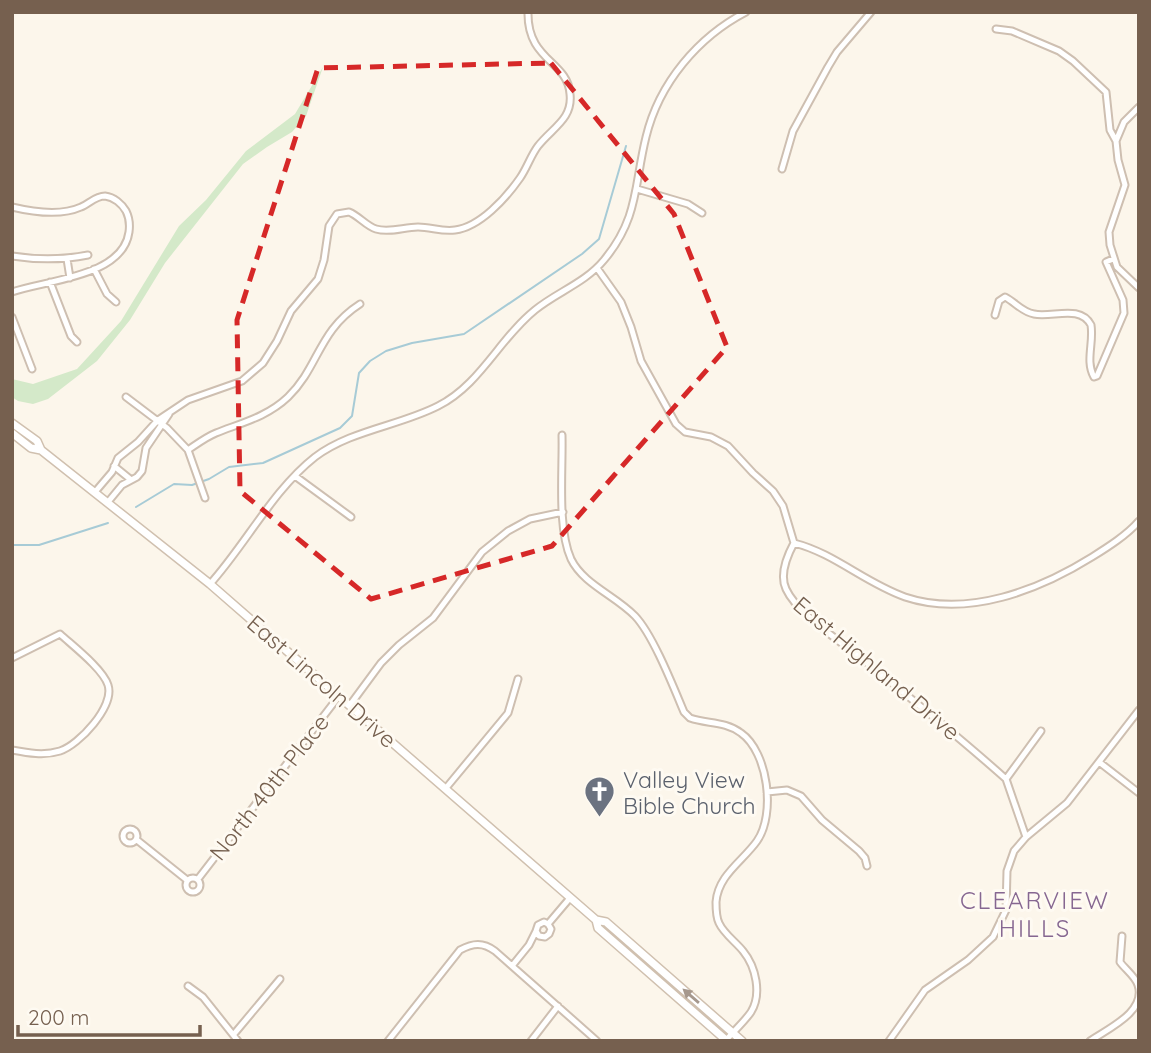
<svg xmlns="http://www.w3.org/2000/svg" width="1151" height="1053" font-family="Quicksand,sans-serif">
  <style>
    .green { fill: #d4e9c9 }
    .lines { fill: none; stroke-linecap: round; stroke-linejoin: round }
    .stream { stroke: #a7cbd6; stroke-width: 2 }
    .street-casing { stroke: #cebfb1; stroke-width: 9 }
    .secondary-casing { stroke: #d0c0af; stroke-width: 10 }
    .street { stroke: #fff; stroke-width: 5 }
    .secondary { stroke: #fff; stroke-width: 7 }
    .oneway { fill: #a6988d }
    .marked { fill: none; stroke: #d62828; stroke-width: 5; stroke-dasharray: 14 9; stroke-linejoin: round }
    .labels { text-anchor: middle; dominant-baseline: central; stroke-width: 6; stroke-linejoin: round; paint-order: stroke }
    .street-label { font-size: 23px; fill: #76604f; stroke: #fefaf2 }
    .worship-label { font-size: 23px; fill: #5b616d; stroke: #fefaf2; text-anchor: start }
    .neighbourhood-label { font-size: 24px; letter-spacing: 2px; fill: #866791; stroke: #fefaf2 }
  </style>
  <rect width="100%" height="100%" fill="#fcf6eb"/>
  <path class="green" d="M323,67l-17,49 -14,16 -25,15 -24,17 -78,99 -35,57 -33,41 -49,38 -15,5 -15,-3 -6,-4v-18l21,5 44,-15 44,-48 58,-95 27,-26 40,-49 49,-37z"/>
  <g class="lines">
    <path class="stream" d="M136,507l38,-23 18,1 17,-6 20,-12 34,-4 77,-35 12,-12 7,-43 11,-12 16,-10 26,-8 52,-9 118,-80 17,-15 27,-93
      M12,545h27l69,-22"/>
    <defs>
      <path id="street" d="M996,29l16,2 47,20 14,10 33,31 4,38 6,11 2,19 7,25 -16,47 1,13 7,22 22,21
        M1116,141l8,-19 15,-15
        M782,169l11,-38 35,-64 9,-15 34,-40
        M637,189l51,15 14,9
        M12,207c21,5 49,9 69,0 8,-3 14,-11 24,-11 9,1 17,8 21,15 3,6 4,14 3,21 -6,45 -83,48 -117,60
        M12,256c26,4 50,4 76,-1
        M67,259l3,19
        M597,268l24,34 10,25 10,34 35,63 9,8 26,5 17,9 25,27 20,18 10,15 11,37
        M94,269l13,25 9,8
        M50,282l21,54 6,6
        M995,315l4,-14 6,-4c10,5 17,15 29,17 18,4 46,-10 57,11 3,18 -6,36 3,52l3,-1 27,-63 -1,-13 -17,-38 7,-3
        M12,317l20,52
        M126,397l41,31 21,22 17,48
        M562,435c1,35 -5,93 9,124 12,25 45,37 64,57 18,19 38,70 49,96l6,6c17,6 35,3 51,15 27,19 35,81 16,108 -14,20 -39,34 -41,61 0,7 0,15 3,21 5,11 17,19 24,28 13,16 19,43 8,61 -7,10 -17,19 -25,28
        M188,450c9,-6 18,-13 28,-17 25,-10 51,-16 72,-36 31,-30 30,-66 72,-93
        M114,466l16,13
        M295,476l56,41
        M95,492l17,-20 6,-14 20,-16 20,-22 30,-20 54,-19 21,-18 14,-22 14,-30 27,-32 6,-19 5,-34 8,-12 12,-2c10,4 17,14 27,17 14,4 28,-2 42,-2 13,0 24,5 37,3 25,-3 51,-32 65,-52 7,-10 11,-23 18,-32 14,-18 35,-27 32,-52 -2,-33 -43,-33 -42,-82
        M108,502l14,-17 15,-8 5,-6 4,-23 23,-34
        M794,543c40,10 71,40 111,54 63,21 134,-7 187,-40 16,-10 35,-22 47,-36
        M794,543c-7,13 -15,31 -8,46 11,24 50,49 71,66 50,40 101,81 149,124
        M210,584c36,-40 63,-94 105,-127 36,-27 84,-31 123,-51 42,-21 61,-67 97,-96 22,-18 50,-27 69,-50 35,-42 30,-75 42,-123 13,-54 52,-100 100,-125
        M12,658l48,-24c13,12 43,35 48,51 7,21 -29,60 -48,66 -16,5 -32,2 -48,-1
        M350,705l31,-42 18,-18 34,-27 49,-66 26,-21 22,-12 33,-7
        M1099,762l40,31
        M446,788l62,-75 10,-34
        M767,792l20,-2 14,6 21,24 37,31 6,7 2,8
        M123 836a7 7 0 1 1 14 0a7 7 0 1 1-14 0Z
        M1026,837l-20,-58 35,-48
        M137,840l50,40
        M186 885a7 7 0 1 1 14 0a7 7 0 1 1-14 0Z
        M198,879l141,-183
        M548,924l3,5 -2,5 -4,3 -6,-1 -3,-5 2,-6 6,-3 4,2 22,-26
        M512,966l17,-21 7,-14
        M188,986l15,11 35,44
        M234,1034l46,-55
        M388,1041l72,-91c13,-7 23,-8 35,1l102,90
        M531,1041l27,-35
        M889,1041l36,-51 43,-30 25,-23 13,-27 1,-39 7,-20 12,-14 41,-34 72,-93
        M1090,1041c17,-12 57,-29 48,-56 -3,-9 -13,-16 -18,-23l2,-26"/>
      <path id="secondary" d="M12,423l25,18 4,9 169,134 386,336 2,8 129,113
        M12,433l19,15 10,2
        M596,920l10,2 136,119"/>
    </defs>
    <use href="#street" class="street-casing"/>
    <use href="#secondary" class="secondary-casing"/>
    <use href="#street" class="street"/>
    <use href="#secondary" class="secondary"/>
  </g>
  <defs><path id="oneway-solid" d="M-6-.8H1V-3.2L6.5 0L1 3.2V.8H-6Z" transform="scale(1.75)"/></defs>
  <use class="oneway" href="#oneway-solid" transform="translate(691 996) rotate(-139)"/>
  <path class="marked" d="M551,63l123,151 53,133 -175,199 -181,53 -131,-108 -3,-171 81,-252z"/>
  <defs>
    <symbol id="church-pin" viewBox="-11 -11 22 30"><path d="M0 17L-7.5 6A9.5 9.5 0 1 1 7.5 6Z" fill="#6b7280" stroke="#fefaf2"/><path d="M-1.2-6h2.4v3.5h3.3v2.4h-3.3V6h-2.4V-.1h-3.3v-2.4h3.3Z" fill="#fff"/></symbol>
  </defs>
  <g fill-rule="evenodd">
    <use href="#church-pin" x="582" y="774" width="35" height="47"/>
  </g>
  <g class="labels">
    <g class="street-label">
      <text transform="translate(877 668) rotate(40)">East Highland Drive</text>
      <text transform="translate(322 681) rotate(41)">East Lincoln Drive</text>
      <text transform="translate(269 787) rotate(-52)">North 40th Place</text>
    </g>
    <g class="worship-label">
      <text x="623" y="779">Valley View<tspan x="623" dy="26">Bible Church</tspan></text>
    </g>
    <g class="neighbourhood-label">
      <text x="1035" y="900">CLEARVIEW<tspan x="1035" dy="28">HILLS</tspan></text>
    </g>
  </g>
  <rect width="1151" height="1053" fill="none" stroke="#76604f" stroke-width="28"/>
  <path d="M18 1025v10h182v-10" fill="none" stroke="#76604f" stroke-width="3.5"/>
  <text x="28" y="1025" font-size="21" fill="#76604f" stroke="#fefaf2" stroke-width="5" paint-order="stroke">200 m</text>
</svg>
